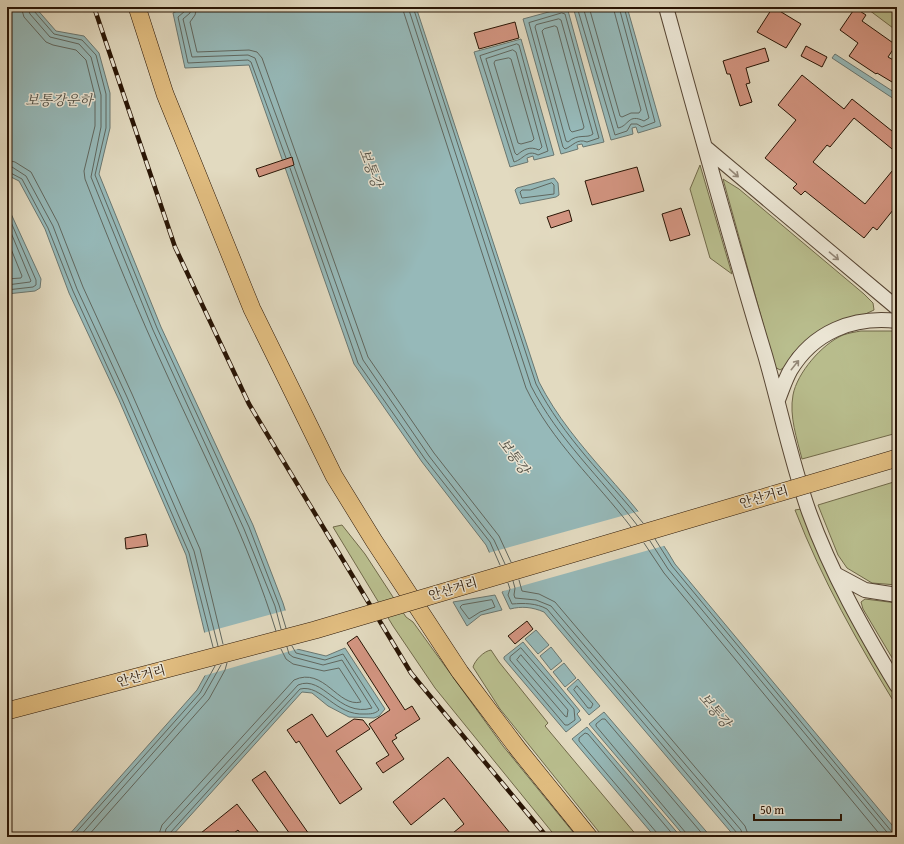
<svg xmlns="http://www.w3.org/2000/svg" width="904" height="844" font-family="'Gentium Book Plus','Noto Serif KR',serif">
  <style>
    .green { fill: #b9be8e; stroke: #716a4a }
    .water { fill: #96b9b9; stroke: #6a7771 }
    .pier { fill: #e2dac0 }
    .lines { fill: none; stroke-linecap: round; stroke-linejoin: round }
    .shore { stroke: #60675f; stroke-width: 1 }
    .building { fill: #d29480; stroke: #291505 }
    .minor-casing { stroke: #574634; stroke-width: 16 }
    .major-casing { stroke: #291505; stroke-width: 18 }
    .minor { stroke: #ece7d6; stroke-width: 14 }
    .major { stroke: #e1bd80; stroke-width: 17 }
    .rail-casing { stroke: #291505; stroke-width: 4.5 }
    .rail { stroke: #ece7d6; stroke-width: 3; stroke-dasharray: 9; stroke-linecap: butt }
    .major-bridge-casing { stroke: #291505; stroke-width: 18; stroke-linecap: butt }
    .major-bridge { stroke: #e1bd80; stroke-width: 17 }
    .oneway { stroke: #948878 }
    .labels { text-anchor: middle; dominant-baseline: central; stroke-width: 3; stroke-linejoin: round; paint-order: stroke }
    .street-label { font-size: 13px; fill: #291505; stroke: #ece7d6 }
    .water-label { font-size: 14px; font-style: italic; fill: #4f4e44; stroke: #ece7d6 }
  </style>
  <rect width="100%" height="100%" fill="#e2dac0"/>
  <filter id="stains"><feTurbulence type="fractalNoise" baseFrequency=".005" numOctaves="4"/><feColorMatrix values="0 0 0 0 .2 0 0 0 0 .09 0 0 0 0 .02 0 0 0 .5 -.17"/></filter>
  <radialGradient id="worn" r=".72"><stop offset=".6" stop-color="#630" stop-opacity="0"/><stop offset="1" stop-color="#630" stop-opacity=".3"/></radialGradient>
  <path class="green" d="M865,7h32v24z
    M700,165l32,109 -22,-16 -20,-69z
    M723,179l16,10 125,105 9,9 1,7 -66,31 -15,12 -8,14 -5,3 -5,-3z
    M861,331h31l5,2v100l-95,26c-5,-20 -13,-43 -9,-64 4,-22 29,-51 50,-60 6,-2 12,-3 18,-4z
    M897,481v104l-25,-2 -25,-15 -9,-13 -20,-50z
    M801,509l28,68 42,80 26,41v9c-39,-64 -75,-127 -102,-197z
    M342,525l23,29 41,63 7,5 90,124 74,91h-21l-121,-149 -42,-62 -60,-99z
    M865,599l32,4v63l-34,-57 -2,-7z
    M491,650l8,12 49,61 -3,3 93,111h-35l-103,-128 -27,-42c2,-7 11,-16 18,-17z"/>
  <path class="water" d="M7,7h28l21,24 28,5 15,17 11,40v35l-11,46 62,153 92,198 30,78 14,46 29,7 19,-8 40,61 -6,7 -5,2 -25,-1 -21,-11 -16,-13 -10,-1 -131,145h-104l130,-147 15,-27 -26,-108 -67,-155 -50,-107 -24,-64 -26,-48 -12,-6z
    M185,7h231l123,375c35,69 98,115 136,182l222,267v6h-162l-191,-225c-12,-5 -22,-6 -34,-3l-8,-17 4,-3 -20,-44 -64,-83 -68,-98 -105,-299 -64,3 -12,-55z
    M567,7l37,135 -21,5 -1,-3 -5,1 1,4 -17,5 -38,-135z
    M573,7h54l34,119 -23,7 -2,-6 -4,1 1,6 -22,6z
    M521,39l33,116 -20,5 -1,-4 -6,2 1,4 -18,5 -36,-115z
    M835,54l62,40v7l-65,-43z
    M554,178l4,5 1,12 -3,2 -36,7 -5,-14 2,-2z
    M7,205l34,74 -1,9 -5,3 -28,3z
    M495,595l7,15 -21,5 -14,11 -14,-24z
    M536,630l13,15 -11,9 -13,-15z
    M523,642l57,69 -3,3 4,6 -15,12 -62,-73v-2z
    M551,647l11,14 -11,9 -11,-14z
    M564,663l12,15 -11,9 -12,-15z
    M578,679l22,27 -11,9 -22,-26z
    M604,712l107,125h-26l-96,-113z
    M587,727l94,110h-26l-83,-98z"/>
  <path class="pier" d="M640,511l27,34 -167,47 4,-3 -16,-36z
    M287,610l12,38h2l-98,28 7,-13 -7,-30z"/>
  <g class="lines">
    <path class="shore" d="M21,7l3,10 22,25 7,3 23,5 10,10 9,36v30l-11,45 1,8c26,67 53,133 83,198 38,83 81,166 108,254
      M27,7l3,7 20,23 29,7 12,13 10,38v32l-10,50 62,153 91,199 31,77 6,23
      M33,7l1,4 20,23 28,6 14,15 10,39v34l-11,47 62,153 92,199 30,78 7,23
      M186,7l-1,4 -7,6 10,46 60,-3 3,2 35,96
      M191,7l-1,6 -7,6 9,38 56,-2 7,3 36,98
      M197,7l-2,8 -5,7 7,30 52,-2 8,2 5,6 106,299 66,96 65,83 12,26
      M402,7l124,381c26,54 69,92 105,139
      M408,7l123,379c27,53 70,92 106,139
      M413,7l123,377c27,53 70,93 107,139
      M577,7l38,128 12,-4 4,-7h6l5,3 13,-5 -31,-115
      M583,7l35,121c11,-2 10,-15 26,-7l5,-3 -30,-111
      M589,7l31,109 2,1 9,-4h8l2,-3 -28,-103
      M562,13l3,1 34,124 -12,4c-10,-4 -14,4 -22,7l-2,-2 -34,-124z
      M559,19l2,1 32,114c-6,5 -15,-1 -25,8l-2,-1 -31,-114 1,-2z
      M555,26l2,1 27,100 -1,2 -11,3 -2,-2 -28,-99 2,-2z
      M517,44l2,1 29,106 -10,4c-11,-6 -14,4 -24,7l-34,-106z
      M513,50l3,2 26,95 -3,3c-9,-4 -15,-1 -22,5l-2,-2 -29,-94z
      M509,58l2,1 23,80 -2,2 -11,3 -3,-1 -24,-80 1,-2z
      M7,160l8,2 16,10 27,51 25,64 49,107 68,155 23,95
      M7,166l5,1 14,9 27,50 24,63 50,108 67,154 24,95
      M294,166l69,194 66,96 65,84 11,24
      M290,168l68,195 67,96 65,83 10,23
      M7,171l15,8 26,49 25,63 49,108 67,154 24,94
      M552,183l2,2v9l-32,4 -2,-6 2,-2h8z
      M7,213l29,67v5l-3,2 -26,3
      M7,223l24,58 -1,1 -23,3
      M7,239l15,37 -1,2 -14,1
      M655,539l17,27 220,266 5,1
      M650,541l18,28 223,268
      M644,543l20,30 218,264
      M519,580l3,11 17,3 16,8 190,224 4,11
      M513,581l2,7 -1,7 1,3 21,2 15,6 190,224 2,7
      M508,583l2,6 -2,6 4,9c12,-1 24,-1 35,5l190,224 1,4
      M492,600l3,7 -15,5 -11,7 -9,-12 2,-2z
      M521,648l53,61 1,11 -7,5h-3l-55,-65v-3z
      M521,655l47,55 -1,7 -2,-1 -48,-56z
      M577,686l16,18 -2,4h-3l-14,-18z
      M72,837l128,-144 15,-27
      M79,837l125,-142 17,-30
      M87,837l122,-138 16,-29 2,-7
      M158,837l4,-12 132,-145c30,-14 44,28 67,22l-22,-34 -15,3 -31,-7 -7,-5 -5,-10
      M164,837l2,-8 132,-144c25,-11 41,33 74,23l-30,-48 -19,5 -30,-8 -4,-3 -2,-7
      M169,837l1,-4 130,-144c22,-5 35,27 65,25 5,0 10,0 14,-4l-36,-56 -18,6 -29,-7 -4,-7
      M658,837l-1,-4 -78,-92v-3l6,-5 3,1 87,103
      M688,837l-2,-4 -90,-107v-2l6,-5h3l100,118"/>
  </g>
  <path class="building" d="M773,7l28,17 -15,24 -29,-16z
    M855,8l11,7 -4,6 34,24 -8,12 9,5v23l-20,-12 -1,1 -27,-18 9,-13 -18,-13z
    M515,22l4,16 -40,11 -5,-16z
    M806,46l21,11 -5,10 -21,-11z
    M765,48l4,13 -23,7 4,15 -4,1 6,18 -12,4 -10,-32h-3l-4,-13z
    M802,75l42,34 8,-10 45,36v18l-43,-35 -24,29 -3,-2 -14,17 52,42 32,-39v40l-20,25 -4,-3 -9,11 -59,-47 -4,4 -8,-7 4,-4 -32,-26 31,-38 -18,-15z
    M292,157l2,8 -35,12 -3,-8z
    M637,167l7,24 -52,14 -7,-24z
    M681,208l9,27 -20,6 -8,-27z
    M569,210l3,11 -21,7 -4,-11z
    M146,534l2,12 -22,3 -1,-11z
    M527,621l6,8 -18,15 -7,-8z
    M357,636l48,74 7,-4 8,13 -25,16 2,3 -5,3 12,18 -21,14 -7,-10 13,-8 -20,-31 21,-14 -43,-67z
    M312,714l15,23 27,-18 9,1 7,9 -34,22 26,38 -22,15 -41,-63 -3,2 -9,-13z
    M448,757l62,76 -5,4h-57l16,-13 -20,-26 -33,27 -18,-23z
    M265,771l46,66h-19l-40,-57z
    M237,804l25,33h-19l-5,-7 -9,7h-33z"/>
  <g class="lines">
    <defs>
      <path id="minor" d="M666,7c32,116 64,233 99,348 15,52 26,106 44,157 22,61 55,119 88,174
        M705,147l192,161
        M778,400c4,-10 7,-20 12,-29 23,-39 63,-55 107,-50
        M837,575l28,15 32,5"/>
      <path id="major" d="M137,7l28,87 87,215 82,167 40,65 86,131 58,77 71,88"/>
    </defs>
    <use href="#minor" class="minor-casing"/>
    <use href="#major" class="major-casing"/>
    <use href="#minor" class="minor"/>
    <use href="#major" class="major"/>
    <defs>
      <path id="rail" d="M94,7l81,240 74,157 162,269 136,164"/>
    </defs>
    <use href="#rail" class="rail-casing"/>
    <use href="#rail" class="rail"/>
    <defs>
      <path id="major-bridge" d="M7,711l308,-81 582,-172"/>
    </defs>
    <use href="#major-bridge" class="major-bridge-casing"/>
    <use href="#major-bridge" class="major-bridge"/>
  </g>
  <defs><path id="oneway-shaft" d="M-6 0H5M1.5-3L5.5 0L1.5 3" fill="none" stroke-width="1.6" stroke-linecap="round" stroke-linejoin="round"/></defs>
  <g class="oneway">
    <use href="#oneway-shaft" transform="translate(734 173) rotate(41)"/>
    <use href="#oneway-shaft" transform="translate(834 256) rotate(40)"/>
    <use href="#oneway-shaft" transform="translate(795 365) rotate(-51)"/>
  </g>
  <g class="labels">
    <g class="street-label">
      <text transform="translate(764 497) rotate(-16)">안산거리</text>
      <text transform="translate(453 589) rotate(-16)">안산거리</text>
      <text transform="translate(141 676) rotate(-15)">안산거리</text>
    </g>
    <g class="water-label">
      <text x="59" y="100">보통강운하</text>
      <text transform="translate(371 168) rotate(70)">보통강</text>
      <text transform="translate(514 456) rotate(53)">보통강</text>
      <text transform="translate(715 710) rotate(50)">보통강</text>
    </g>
  </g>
  <rect width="904" height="844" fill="none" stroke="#e2dac0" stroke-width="24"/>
  <rect x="8" y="8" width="888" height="828" fill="none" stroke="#291505" stroke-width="2"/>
  <rect x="12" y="12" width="880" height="820" fill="none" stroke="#291505"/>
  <path d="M754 814v6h87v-6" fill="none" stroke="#291505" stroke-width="2"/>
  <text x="760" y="814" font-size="12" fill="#291505" stroke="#ece7d6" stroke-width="3" paint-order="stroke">50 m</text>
  <rect width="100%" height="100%" filter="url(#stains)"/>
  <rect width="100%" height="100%" fill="url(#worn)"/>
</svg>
